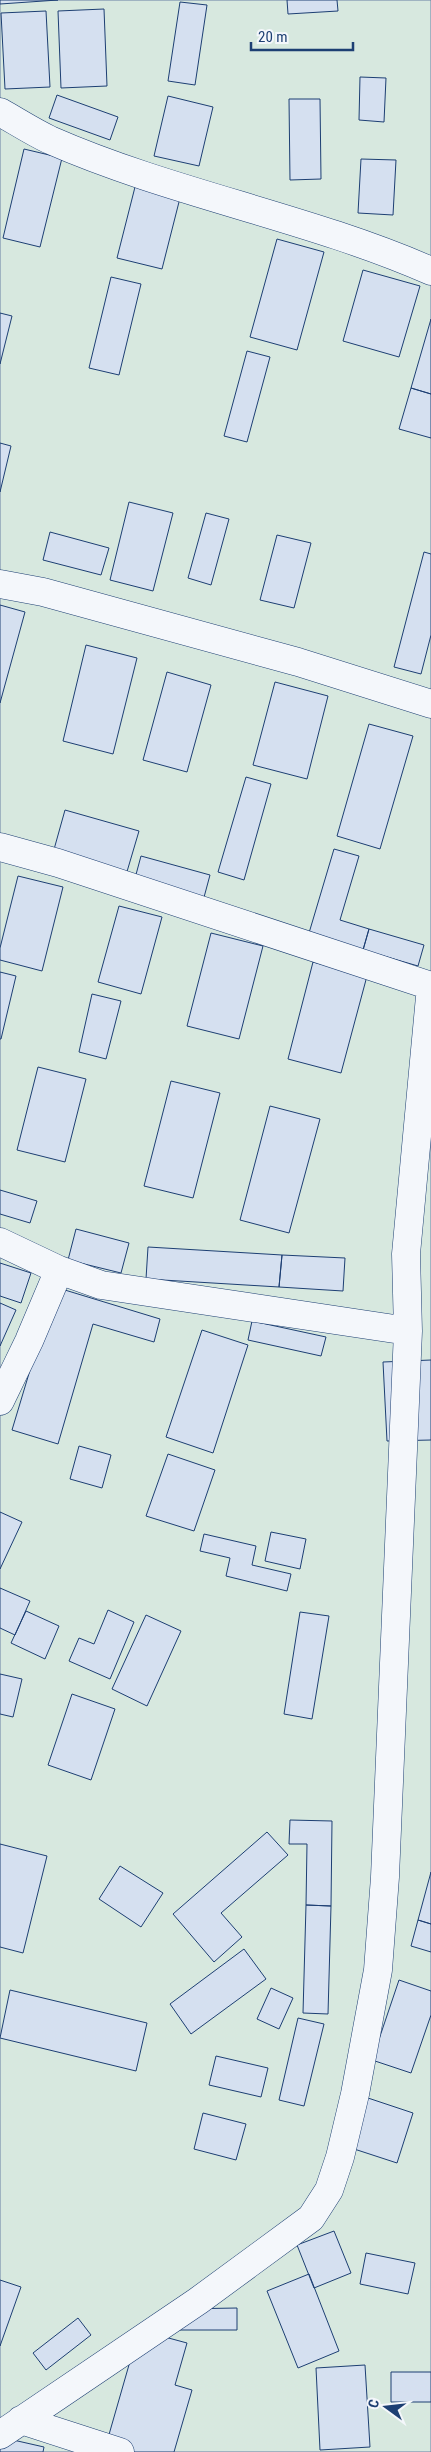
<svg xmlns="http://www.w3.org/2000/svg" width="431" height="2452" font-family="'Roboto Condensed',sans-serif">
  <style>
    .green { fill: #d7e8df; stroke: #687fa3 }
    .building { fill: #d5e0f0; stroke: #1d3f73 }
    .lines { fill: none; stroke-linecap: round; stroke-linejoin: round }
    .minor-casing { stroke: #1d3f73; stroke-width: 29 }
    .minor { stroke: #f4f7fb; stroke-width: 28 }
  </style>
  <rect width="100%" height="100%" fill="#f4f7fb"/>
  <path class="green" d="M0,0h431v2452h-431z"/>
  <path class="building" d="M0,0h58l-58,4z
    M287,0h50l1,11 -50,3z
    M180,2l27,3 -12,80 -27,-4z
    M104,9l3,77 -46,2 -3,-77z
    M46,11l4,76 -45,2 -4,-76z
    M360,77l26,1 -2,44 -25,-2z
    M57,95l61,22 -8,23 -61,-22z
    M168,96l45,11 -14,59 -45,-10z
    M289,99h31l1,80 -31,1z
    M24,149l38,9 -22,89 -37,-9z
    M361,159l35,1 -3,55 -35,-2z
    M135,187l45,11 -18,71 -45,-11z
    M277,239l47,13 -27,98 -47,-13z
    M363,270l57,16 -21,71 -56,-16z
    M111,277l30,7 -22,91 -30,-7z
    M0,313l12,3 -12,48z
    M431,319v75l-20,-6z
    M247,351l23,6 -23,85 -23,-6z
    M411,388l20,6v44l-32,-9z
    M0,443l11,3 -11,46z
    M129,502l44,11 -20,78 -43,-11z
    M206,513l23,6 -18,66 -23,-7z
    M50,532l59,16 -8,27 -58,-15z
    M277,535l34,8 -17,65 -34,-8z
    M424,552l7,2v81l-10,39 -27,-7z
    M0,605l25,7 -25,91z
    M86,645l51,13 -24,96 -50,-13z
    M167,672l44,13 -24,87 -44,-12z
    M275,682l53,14 -21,83 -54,-14z
    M369,724l44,12 -33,113 -43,-13z
    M246,777l25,7 -27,96 -26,-8z
    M65,810l74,21 -13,44 -73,-22z
    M334,849l25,7 -19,64 29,9 -6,21 -54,-17z
    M141,856l69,19 -7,26 -69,-19z
    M18,876l45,11 -21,84 -42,-11v-12z
    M119,906l43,11 -21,77 -43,-12z
    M369,929l55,16 -6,21 -55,-16z
    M211,933l52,13 -24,93 -52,-13z
    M313,962l54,14 -26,97 -53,-14z
    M0,972l16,4 -15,63h-1z
    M92,994l29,7 -15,58 -27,-7z
    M38,1067l48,12 -21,83 -48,-12z
    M171,1081l49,12 -27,105 -49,-12z
    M270,1106l50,13 -31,114 -49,-13z
    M0,1190l37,11 -7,22 -30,-9z
    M76,1229l53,14 -8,30 -53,-13z
    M148,1247l134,8 -3,32 -133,-8z
    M282,1255l63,3 -2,33 -64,-4z
    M0,1263l31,10 -10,30 -21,-7z
    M55,1287l105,32 -6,23 -61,-18 -35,120 -46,-14z
    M0,1303l16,7 -16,36z
    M252,1321l74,16 -5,19 -73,-16z
    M202,1330l46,15 -35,108 -47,-16z
    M431,1360v80l-44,1 -4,-79z
    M79,1446l32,9 -9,33 -32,-9z
    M168,1454l47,16 -21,61 -48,-15z
    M0,1512l22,10 -22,47z
    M271,1532l35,7 -6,30 -35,-8z
    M204,1534l52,12 -4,19 39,9 -4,17 -61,-15 4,-18 -30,-7z
    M0,1588l30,13 -15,34 -15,-7z
    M108,1610l26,12 -24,57 -41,-18 10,-23 15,6z
    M26,1611l33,15 -14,33 -34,-16z
    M300,1612l29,4 -17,103 -28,-5z
    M146,1615l35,16 -34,75 -35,-17z
    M0,1674l22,5 -9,38 -13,-3z
    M72,1694l43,15 -24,71 -43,-15z
    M290,1820l42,1 -1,85 -25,-1 1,-61h-18z
    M267,1832l21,23 -67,58 21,24 -28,25 -41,-48z
    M0,1844l47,12 -24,97 -23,-6z
    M120,1866l43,27 -22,34 -42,-28z
    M431,1872v52l-13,-4z
    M306,1905l25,1 -3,108 -25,-1z
    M418,1920l13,4v28l-20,-6z
    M244,1949l22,30 -75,55 -21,-30z
    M399,1980l32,11v24l-20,58 -39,-13z
    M271,1988l22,10 -14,31 -22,-10z
    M10,1990l137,33 -11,48 -136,-33z
    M298,2018l26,6 -20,82 -25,-6z
    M216,2056l52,12 -7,29 -52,-12z
    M362,2096l51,17 -16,50 -52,-17z
    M203,2113l43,11 -10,36 -42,-11z
    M334,2231l17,42 -37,15 -17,-43z
    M366,2253l49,10 -7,31 -48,-10z
    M309,2274l30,77 -41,17 -31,-77z
    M0,2280l21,7 -21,59z
    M237,2308v22h-58v-21z
    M78,2318l13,17 -45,35 -13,-17z
    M139,2330l48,13 -12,42 17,5 -18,62h-44l-24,-7z
    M365,2365l5,82 -50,3 -4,-82z
    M391,2372h40v30h-40z
    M0,2437l44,10 -1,5h-43z"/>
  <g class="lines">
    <defs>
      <path id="minor" d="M0,112c16,9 33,20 50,28 123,54 258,77 381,131
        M0,584l43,8 255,70 133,42
        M0,847l58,16 373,123 -25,268 2,77 -307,-46 -42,-15 -59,-28
        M0,1401l29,-60 30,-71
        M21,2420l99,32
        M0,2435l198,-134 113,-83 18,-28 11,-33 15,-63 23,-124 7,-93 23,-546"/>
    </defs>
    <use href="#minor" class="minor-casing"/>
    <use href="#minor" class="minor"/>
  </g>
  <g transform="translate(386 2407) rotate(285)" stroke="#f4f7fb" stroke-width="4" paint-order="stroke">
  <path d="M0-4L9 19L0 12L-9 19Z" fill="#1d3f73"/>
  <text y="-8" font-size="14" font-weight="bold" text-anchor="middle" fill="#1d3f73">С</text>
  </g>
  <path d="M251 42v8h102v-8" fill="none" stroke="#1d3f73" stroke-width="2.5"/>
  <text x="258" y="42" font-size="15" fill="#1d3f73" stroke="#f4f7fb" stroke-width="4" paint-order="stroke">20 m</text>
</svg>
